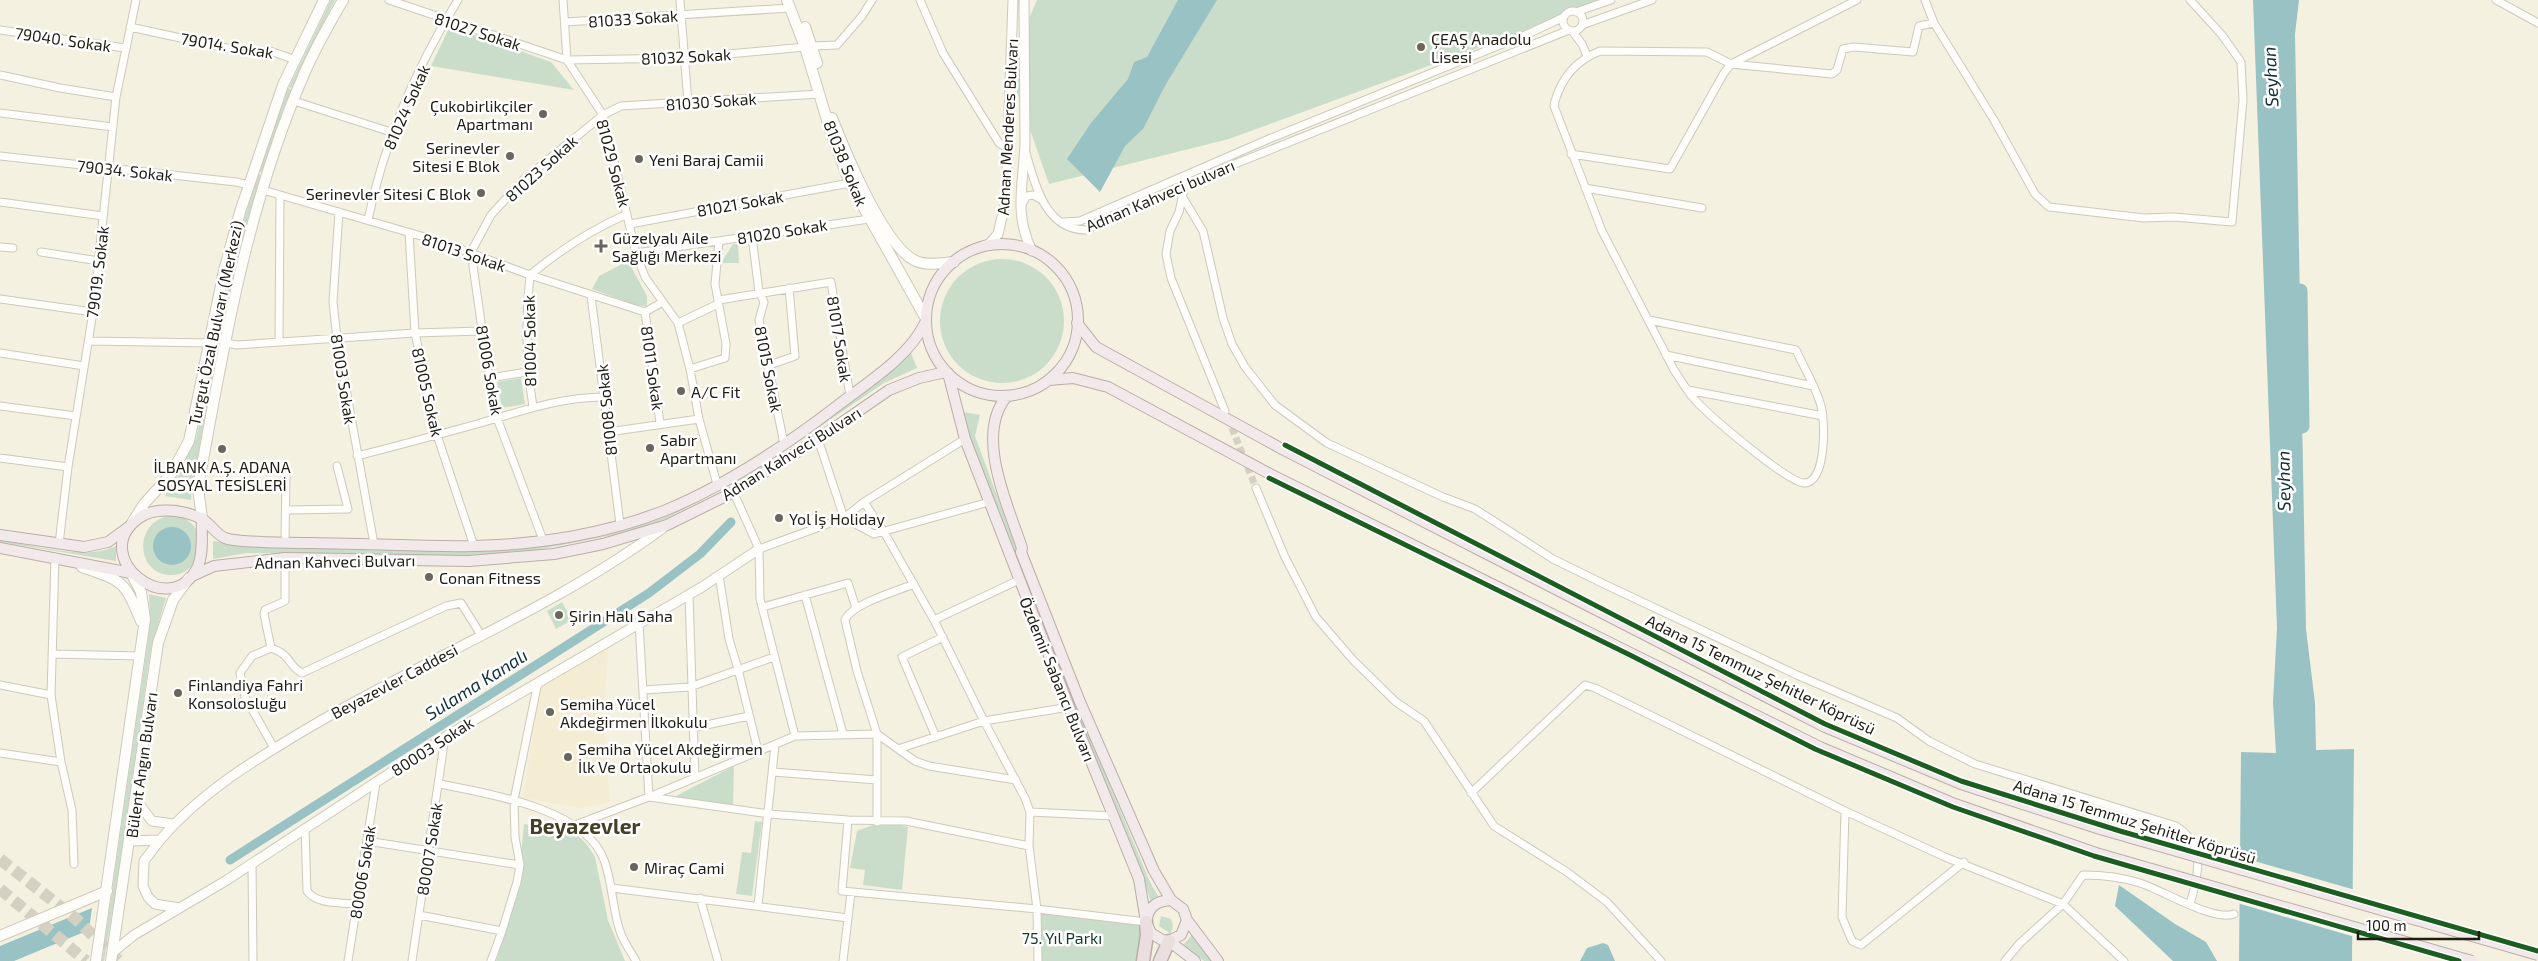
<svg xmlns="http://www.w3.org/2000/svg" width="2538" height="961" font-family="'Exo 2',sans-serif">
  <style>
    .built { fill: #f4edd3 }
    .green { fill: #caddca }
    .water { fill: #99c2c5 }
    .pier { fill: #f5f1e1 }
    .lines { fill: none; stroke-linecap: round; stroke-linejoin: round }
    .canal { stroke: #99c2c5; stroke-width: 9 }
    .river { stroke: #99c2c5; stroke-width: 15 }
    .minor-tunnel { stroke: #d5d1c2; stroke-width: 7; stroke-dasharray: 7 3.5; stroke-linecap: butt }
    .motorway-tunnel { stroke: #d5d1c2; stroke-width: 12; stroke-dasharray: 12 6; stroke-linecap: butt }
    .minor-casing { stroke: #cdc9bd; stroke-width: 9 }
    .tertiary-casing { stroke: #cdc9bd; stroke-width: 11 }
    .secondary-casing { stroke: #cdc9bd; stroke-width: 12 }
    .primary-casing { stroke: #bbada7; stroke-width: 12 }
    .motorway-casing { stroke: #bbada7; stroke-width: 15 }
    .minor { stroke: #fefdfa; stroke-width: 7 }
    .tertiary { stroke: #fefdfa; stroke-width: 9 }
    .secondary { stroke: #fefdfa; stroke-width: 10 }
    .primary { stroke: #f2eaea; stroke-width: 10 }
    .motorway { stroke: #eadede; stroke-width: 12 }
    .primary-bridge-casing { stroke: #bbada7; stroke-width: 12; stroke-linecap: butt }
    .primary-bridge { stroke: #f2eaea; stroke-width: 10 }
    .cycleway-casing { stroke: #fff; stroke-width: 8 }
    .cycleway { stroke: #1b5e20; stroke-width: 5 }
    .poi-dot { fill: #6a675a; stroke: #fff; stroke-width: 2 }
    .labels { text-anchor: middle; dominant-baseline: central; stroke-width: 5; stroke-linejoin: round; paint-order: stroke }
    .street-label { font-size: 16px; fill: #1f1c12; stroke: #fff }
    .poi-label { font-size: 16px; fill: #1f1c12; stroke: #fff; text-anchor: start }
    .park-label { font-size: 16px; fill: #123c2a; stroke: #fff }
    .water-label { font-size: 18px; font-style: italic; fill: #113136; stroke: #fff }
    .district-label { font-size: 21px; font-weight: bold; fill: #463f28; stroke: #fff }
  </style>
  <rect width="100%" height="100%" fill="#f5f1e1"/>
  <path class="built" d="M609,643l-6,73 7,86 -29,6 -58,-10 17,-110z"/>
  <path class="green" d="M331,0h4l-32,63 -11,25 -3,-1z
    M1037,0h561l-85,35 -284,104 -180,45 -41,-117z
    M450,26l101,36 23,28 -143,-24z
    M288,88l4,2 -29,83 -4,-2z
    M258,174l4,1c-33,101 -51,206 -69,309l-17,-7 20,-38 39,-189z
    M733,244h5l1,19h-18z
    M940 321a62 62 0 1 1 124 0a62 62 0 1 1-124 0Z
    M628,261l19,35v10l-12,-1 -43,-16 7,-13z
    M910,350l7,18 -33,15 -139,95 -80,41 -41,14 -103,20 -52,3 -223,-3 -33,6v-18l34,5 222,5 51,-3 64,-10 126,-46z
    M521,378l4,26 -23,4 -5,-26z
    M963,412l17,3 -5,21 15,41 76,203 84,202 9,16 -8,5 -6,-20 -177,-447z
    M174,479l18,8 -1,13 -26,-4z
    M172,515c42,5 32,60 0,60 -37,0 -40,-54 0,-60z
    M0,540c34,5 85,21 116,6v15l-116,-19z
    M149,594l17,4 -15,50 -35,242 -12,71h-2l45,-314 3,-27z
    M562,602l10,18 -16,9 -9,-18z
    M734,766l-1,41 -56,-7 -1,-4z
    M755,821l7,1 -10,74 -16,-2 6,-42 9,1z
    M881,822h8l19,5 -6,63 -39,-5 2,-15 -15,-2 7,-37z
    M524,824l51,8 13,14 7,11 13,63 17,41h-129l22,-74z
    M1037,909l109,13 -5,39h-103z
    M1161,916l10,3 2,6 -2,9 -12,-8z
    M1192,935l20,26h-8l-21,-16z"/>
  <path class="water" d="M1178,0h39l-51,84 -23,45 -18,17 -25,46 -33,-33 24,-36 37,-44 6,-17 13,-5z
    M2253,0h46l-4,34 11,595 9,74 1,47 38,-1 -2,212h-113l2,-209 35,1 -3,-51 4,-74z
    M153 546a19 19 0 1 1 38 0a19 19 0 1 1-38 0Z
    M2119,885l56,39 31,18 11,19h-44l-58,-55z
    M92,908l-3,22 -75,31h-14v-15z
    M1603,943l5,2 7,16h-35l7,-13z"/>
  <path class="pier" d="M2237,856l118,34v47l-118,-34z"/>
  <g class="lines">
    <path class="canal" d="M230,860l419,-267 51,-39 31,-32"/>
    <path class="river" d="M2300,291l2,135"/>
    <path class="minor-tunnel" d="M1228,418l28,70"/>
    <path class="motorway-tunnel" d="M0,859l76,60 43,42
      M0,889l86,72"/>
    <defs>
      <path id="minor" d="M389,0l178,60 117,-2 121,-11
        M563,0l4,60 36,55 33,138 9,24 33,46 12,46 9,50 18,65
        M680,0l8,103
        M920,0l23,53 56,90 9,6
        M1925,0l9,23 60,97 41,74 14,13 95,11 30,-1 58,5 11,-122 -2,-38 -19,-27 -32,-35
        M2496,0l42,23
        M1563 21a10 10 0 1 1 20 0a10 10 0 1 1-20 0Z
        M1576,12l35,-12
        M565,22l225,-14
        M1582,25l70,-25
        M130,27l115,25 25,-1 23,8
        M0,30l125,18
        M1572,31l10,13 5,12
        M813,46l24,-1 25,-29 10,-16
        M0,75l60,13 56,9
        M294,101l97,31
        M0,113l113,14
        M1026,153c9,31 19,77 60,77l99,-46 384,-154
        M1571,154l99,15 54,-96 7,-9 101,10 5,-4 6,-21 11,-2 59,5 6,-26 15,-3
        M0,156l236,26 13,3
        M1185,184l-6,28 -9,19 -4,23 5,24 54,133
        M1585,188l117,20
        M263,190l172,50 95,35 115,37 16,-9
        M1182,196l21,35 20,87 9,26 13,23 30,38 52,38 116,54 32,12 78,50 51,25 193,91 100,43 32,23 46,23 201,62c30,19 23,48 14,78
        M0,202l103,14
        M1022,204l5,-8 6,-1 9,5
        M339,212l-6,90 4,37 37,205
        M368,220c16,-78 48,-152 90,-220
        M1064,222l16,-1 189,-82 263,-107 32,-15
        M630,224l220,-41
        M409,233l6,100 22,102 37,111
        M752,236l7,56 5,10 -5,18 25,124
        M0,247l13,1
        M41,252l58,9
        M636,253l233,-34
        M591,296l29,228
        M0,299l93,13
        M719,300l112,-18 19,114
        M645,312l15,111
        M1649,320l147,30c8,18 20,37 25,56 4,14 6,75 -16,77 -16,1 -95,-67 -109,-82 -9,-9 -15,-21 -22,-31l-72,-139 -48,-125 1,-5c7,-24 22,-41 45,-50l107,1 24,12 126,-64
        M678,323l40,-19
        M89,341l122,2
        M279,342l1,-145
        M226,343l11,2 178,-12 67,-2
        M0,353l84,13
        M1666,355l147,31
        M767,366l28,-10 -6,-68
        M690,369l35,-11 1,-14 -11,-60 4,-43
        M489,378l38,-6
        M1688,390l135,26
        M0,406l76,10
        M533,407c-7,-44 -8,-88 -3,-132 30,-25 61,-45 97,-61
        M608,432l91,-13
        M818,439l26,79 30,16 115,-32
        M357,456c40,-10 80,-21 120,-32 42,-12 83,-27 127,-27
        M0,458l68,9
        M1256,488l29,69 31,60 37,43 43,42 28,19 70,105 73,46 40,30 54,59
        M737,500l22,49 1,50 35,137
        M864,502l101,-63
        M287,510l61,-1 -11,-43
        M543,540l-46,-122 -8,-40 -18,-126 20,-37 32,-35 80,-65 18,-9 199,-12
        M285,543l1,-68
        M59,544l9,-77 25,-155 23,-215 20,-97
        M759,549l85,-31 20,-16 20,30 50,88 50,101 41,77 5,14 -1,34 8,63 1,52
        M55,557l-4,138 10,67 11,48 2,54
        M719,575l10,64 9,30 20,82
        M689,595l6,183
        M805,595l38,139
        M763,607l85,-24 8,25
        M934,620l85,-40
        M639,623l10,174 120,17 79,6 58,1 123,25
        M271,648c21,7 17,18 31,25l144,-67 15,-3 20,32
        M52,654l88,2
        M0,685l51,10
        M643,690l47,-3 84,-30
        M692,728l57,-12
        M936,737l-34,-80 41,-20
        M274,748l-29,-51 -5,-24 12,-17 19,-8 -7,-34 1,-4 20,-9v-43
        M898,749l17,12 14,5 87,14
        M0,753l61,9
        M773,772l104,8
        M440,784c48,10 145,24 164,76 9,23 8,51 17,74 4,10 10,18 15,27
        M1471,793l114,-108 10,3 250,123 100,46 118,47 61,57
        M1845,811l-3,106 10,24 9,4 103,-83
        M1030,812l83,4
        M848,820l-6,71 195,18 109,13
        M877,822v-88l-20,-63 -12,-51c6,-16 52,-29 69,-36
        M575,825l79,-30 141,-59 82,-2 21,15 86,-28 85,-14
        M305,828l2,63c10,14 34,11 49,13
        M367,841l153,24
        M252,863l1,98
        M612,888l236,30
        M700,898l18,63
        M758,905l17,-160
        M419,915l83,16 15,-49 3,-17 -5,-28 -1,-37 24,-118
        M348,961l28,-178
        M412,961l33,-224
        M491,961l11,-30
        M843,961l8,-68
        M2005,961l15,-18 43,-39 20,-29c20,0 38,2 57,8 22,7 74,39 94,31"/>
      <path id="tertiary" d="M1024,0c0,47 1,95 1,142 -1,40 -12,71 7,109
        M983,246l6,-2 9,-10 8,-35 7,-199
        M136,800l16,21 21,3
        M160,840l-16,21 -1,25 5,11 7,7 24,4
        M130,841l30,-1c42,-49 96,-81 150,-113 117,-69 244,-119 353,-199
        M112,953l22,-18 93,-55 218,-143 257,-150 57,-38"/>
      <path id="secondary" d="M787,0l18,47 26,86 19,50 75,134
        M805,27l12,36
        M832,118c13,33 52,129 84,143 11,5 26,2 38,1
        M202,518l-4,-30c25,-140 49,-283 106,-414 11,-25 25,-50 39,-74
        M132,523l12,-19 27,-30 18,-33 35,-170 16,-59 43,-127 41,-85
        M82,567c41,14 42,13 59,54
        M0,936l107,-45
        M96,961l49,-342 -4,-27 -10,-19
        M111,961l47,-318 15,-43 16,-22"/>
      <path id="primary" d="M926 320a76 76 0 1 1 152 0a76 76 0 1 1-152 0Z
        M1077,323l19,24 186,102
        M948,373l17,66 104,268 70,172 7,43 5,11 11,7 7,1 26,20
        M1049,380l24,-2 35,9 162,87
        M1007,396c-33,39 1,109 15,152l-1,4 59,150 74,169 17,29 12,9 4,11 31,41
        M202,518c-1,15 2,34 -4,48 -27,58 -112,-10 -59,-48 16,-12 44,-8 61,0 10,4 15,16 25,20 11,4 25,3 37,4 33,1 67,1 100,2 37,1 75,3 112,2 63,-1 132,-12 192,-36 61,-25 119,-64 171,-104 31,-24 71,-48 88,-83
        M0,535l84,12 24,-5 22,-16
        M0,548l131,25
        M192,576l22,-10 71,-8 184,3 85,-7 49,-10 64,-19 63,-31 88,-55 71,-49 30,-12 27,-6
        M1147,918c3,-13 11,-17 24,-18
        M1169,941l12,-6 6,-15"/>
      <path id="motorway" d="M1143,961l4,-26 -1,-13
        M1160,961l9,-20"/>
    </defs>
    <use href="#minor" class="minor-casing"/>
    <use href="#tertiary" class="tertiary-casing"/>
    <use href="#secondary" class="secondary-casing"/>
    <use href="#primary" class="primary-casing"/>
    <use href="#motorway" class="motorway-casing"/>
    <use href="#minor" class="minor"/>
    <use href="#tertiary" class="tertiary"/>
    <use href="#secondary" class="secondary"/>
    <use href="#primary" class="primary"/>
    <use href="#motorway" class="motorway"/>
    <defs>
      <path id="primary-bridge" d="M1282,449l543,278 136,57 139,45 438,126
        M1270,474l550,273 135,57 141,49 376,108"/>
    </defs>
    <use href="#primary-bridge" class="primary-bridge-casing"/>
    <use href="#primary-bridge" class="primary-bridge"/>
    <defs>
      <path id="cycleway" d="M1285,445l540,279 136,57 159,50 418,120
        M1269,478l361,177 185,94 138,58 141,49 365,105"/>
    </defs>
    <use href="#cycleway" class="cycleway-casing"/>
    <use href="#cycleway" class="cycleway"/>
  </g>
  <g class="poi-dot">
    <circle cx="1421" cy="47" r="5"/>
    <circle cx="543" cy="114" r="5"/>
    <circle cx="510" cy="156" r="5"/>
    <circle cx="639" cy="159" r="5"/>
    <circle cx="481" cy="193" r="5"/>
    <path d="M598.5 238.5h5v5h5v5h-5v5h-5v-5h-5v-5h5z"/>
    <circle cx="681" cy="391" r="5"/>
    <circle cx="650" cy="448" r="5"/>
    <circle cx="222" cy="449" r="5"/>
    <circle cx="779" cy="518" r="5"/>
    <circle cx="429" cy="577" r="5"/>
    <circle cx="559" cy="615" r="5"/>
    <circle cx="178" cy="693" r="5"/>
    <circle cx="550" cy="712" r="5"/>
    <circle cx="568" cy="757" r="5"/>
    <circle cx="634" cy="867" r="5"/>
  </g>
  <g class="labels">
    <g class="street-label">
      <text transform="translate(633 18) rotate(-4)">81033 Sokak</text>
      <text transform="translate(478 31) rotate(18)">81027 Sokak</text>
      <text transform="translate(63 39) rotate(8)">79040. Sokak</text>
      <text transform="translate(227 45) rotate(9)">79014. Sokak</text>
      <text transform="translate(686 56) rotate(-3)">81032 Sokak</text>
      <text transform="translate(711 101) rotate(-4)">81030 Sokak</text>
      <text transform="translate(406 107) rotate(-66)">81024 Sokak</text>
      <text transform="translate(1007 127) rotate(-87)">Adnan Menderes Bulvarı</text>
      <text transform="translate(614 163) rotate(75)">81029 Sokak</text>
      <text transform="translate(846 163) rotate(68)">81038 Sokak</text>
      <text transform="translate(541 168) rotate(-42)">81023 Sokak</text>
      <text transform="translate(125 170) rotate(6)">79034. Sokak</text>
      <text transform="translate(1160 195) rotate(-23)">Adnan Kahveci bulvarı</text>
      <text transform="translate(740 203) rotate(-10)">81021 Sokak</text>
      <text transform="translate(782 231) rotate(-9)">81020 Sokak</text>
      <text transform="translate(464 252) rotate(19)">81013 Sokak</text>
      <text transform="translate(97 272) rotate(-83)">79019. Sokak</text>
      <text transform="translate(215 323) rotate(-78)">Turgut Özal Bulvarı (Merkezi)</text>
      <text transform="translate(840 339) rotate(81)">81017 Sokak</text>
      <text transform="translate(529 341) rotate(-91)">81004 Sokak</text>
      <text transform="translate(653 368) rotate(82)">81011 Sokak</text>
      <text transform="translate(769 369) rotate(79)">81015 Sokak</text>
      <text transform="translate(490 370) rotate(80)">81006 Sokak</text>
      <text transform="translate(344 379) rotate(81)">81003 Sokak</text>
      <text transform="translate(428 392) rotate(77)">81005 Sokak</text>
      <text transform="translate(606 410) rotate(-96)">81008 Sokak</text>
      <text transform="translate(791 453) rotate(-32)">Adnan Kahveci Bulvarı</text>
      <text transform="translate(335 561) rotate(-1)">Adnan Kahveci Bulvarı</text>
      <text transform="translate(1761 674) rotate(26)">Adana 15 Temmuz Şehitler Köprüsü</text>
      <text transform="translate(1058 679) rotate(68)">Özdemir Sabancı Bulvarı</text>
      <text transform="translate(394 681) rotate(-28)">Beyazevler Caddesi</text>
      <text transform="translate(432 746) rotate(-33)">80003 Sokak</text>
      <text transform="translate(141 765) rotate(-82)">Bülent Angın Bulvarı</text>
      <text transform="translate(2135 821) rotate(17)">Adana 15 Temmuz Şehitler Köprüsü</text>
      <text transform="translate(429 849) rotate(-81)">80007 Sokak</text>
      <text transform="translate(362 872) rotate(-81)">80006 Sokak</text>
    </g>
    <g class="poi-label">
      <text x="1431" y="38">ÇEAŞ Anadolu<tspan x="1431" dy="18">Lisesi</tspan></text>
      <text x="533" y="105" text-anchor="end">Çukobirlikçiler<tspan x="533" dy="18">Apartmanı</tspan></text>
      <text x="500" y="147" text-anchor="end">Serinevler<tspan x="500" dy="18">Sitesi E Blok</tspan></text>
      <text x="649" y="159">Yeni Baraj Camii</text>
      <text x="471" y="193" text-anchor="end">Serinevler Sitesi C Blok</text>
      <text x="612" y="237">Güzelyalı Aile<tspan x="612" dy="18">Sağlığı Merkezi</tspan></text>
      <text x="691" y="391">A/C Fit</text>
      <text x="660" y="439">Sabır<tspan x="660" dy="18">Apartmanı</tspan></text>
      <text x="222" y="466" text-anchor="middle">İLBANK A.Ş. ADANA<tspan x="222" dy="18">SOSYAL TESİSLERİ</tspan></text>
      <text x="789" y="518">Yol İş Holiday</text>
      <text x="439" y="577">Conan Fitness</text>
      <text x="569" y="615">Şirin Halı Saha</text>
      <text x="188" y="684">Finlandiya Fahri<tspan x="188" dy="18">Konsolosluğu</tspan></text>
      <text x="560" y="703">Semiha Yücel<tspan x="560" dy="18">Akdeğirmen İlkokulu</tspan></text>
      <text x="578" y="748">Semiha Yücel Akdeğirmen<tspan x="578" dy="18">İlk Ve Ortaokulu</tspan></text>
      <text x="644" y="867">Miraç Cami</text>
    </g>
    <g class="park-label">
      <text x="1062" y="937">75. Yıl Parkı</text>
    </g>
    <g class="water-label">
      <text transform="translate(2270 77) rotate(-93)">Seyhan</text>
      <text transform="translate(2283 481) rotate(-91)">Seyhan</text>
      <text transform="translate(476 684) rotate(-32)">Sulama Kanalı</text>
    </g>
    <g class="district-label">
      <text x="585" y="825">Beyazevler</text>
    </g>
  </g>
  <path d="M2358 931v8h121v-8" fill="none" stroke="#1f1c12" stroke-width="2.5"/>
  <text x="2366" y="931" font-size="15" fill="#1f1c12" stroke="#ffffff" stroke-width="4" paint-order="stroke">100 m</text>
</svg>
